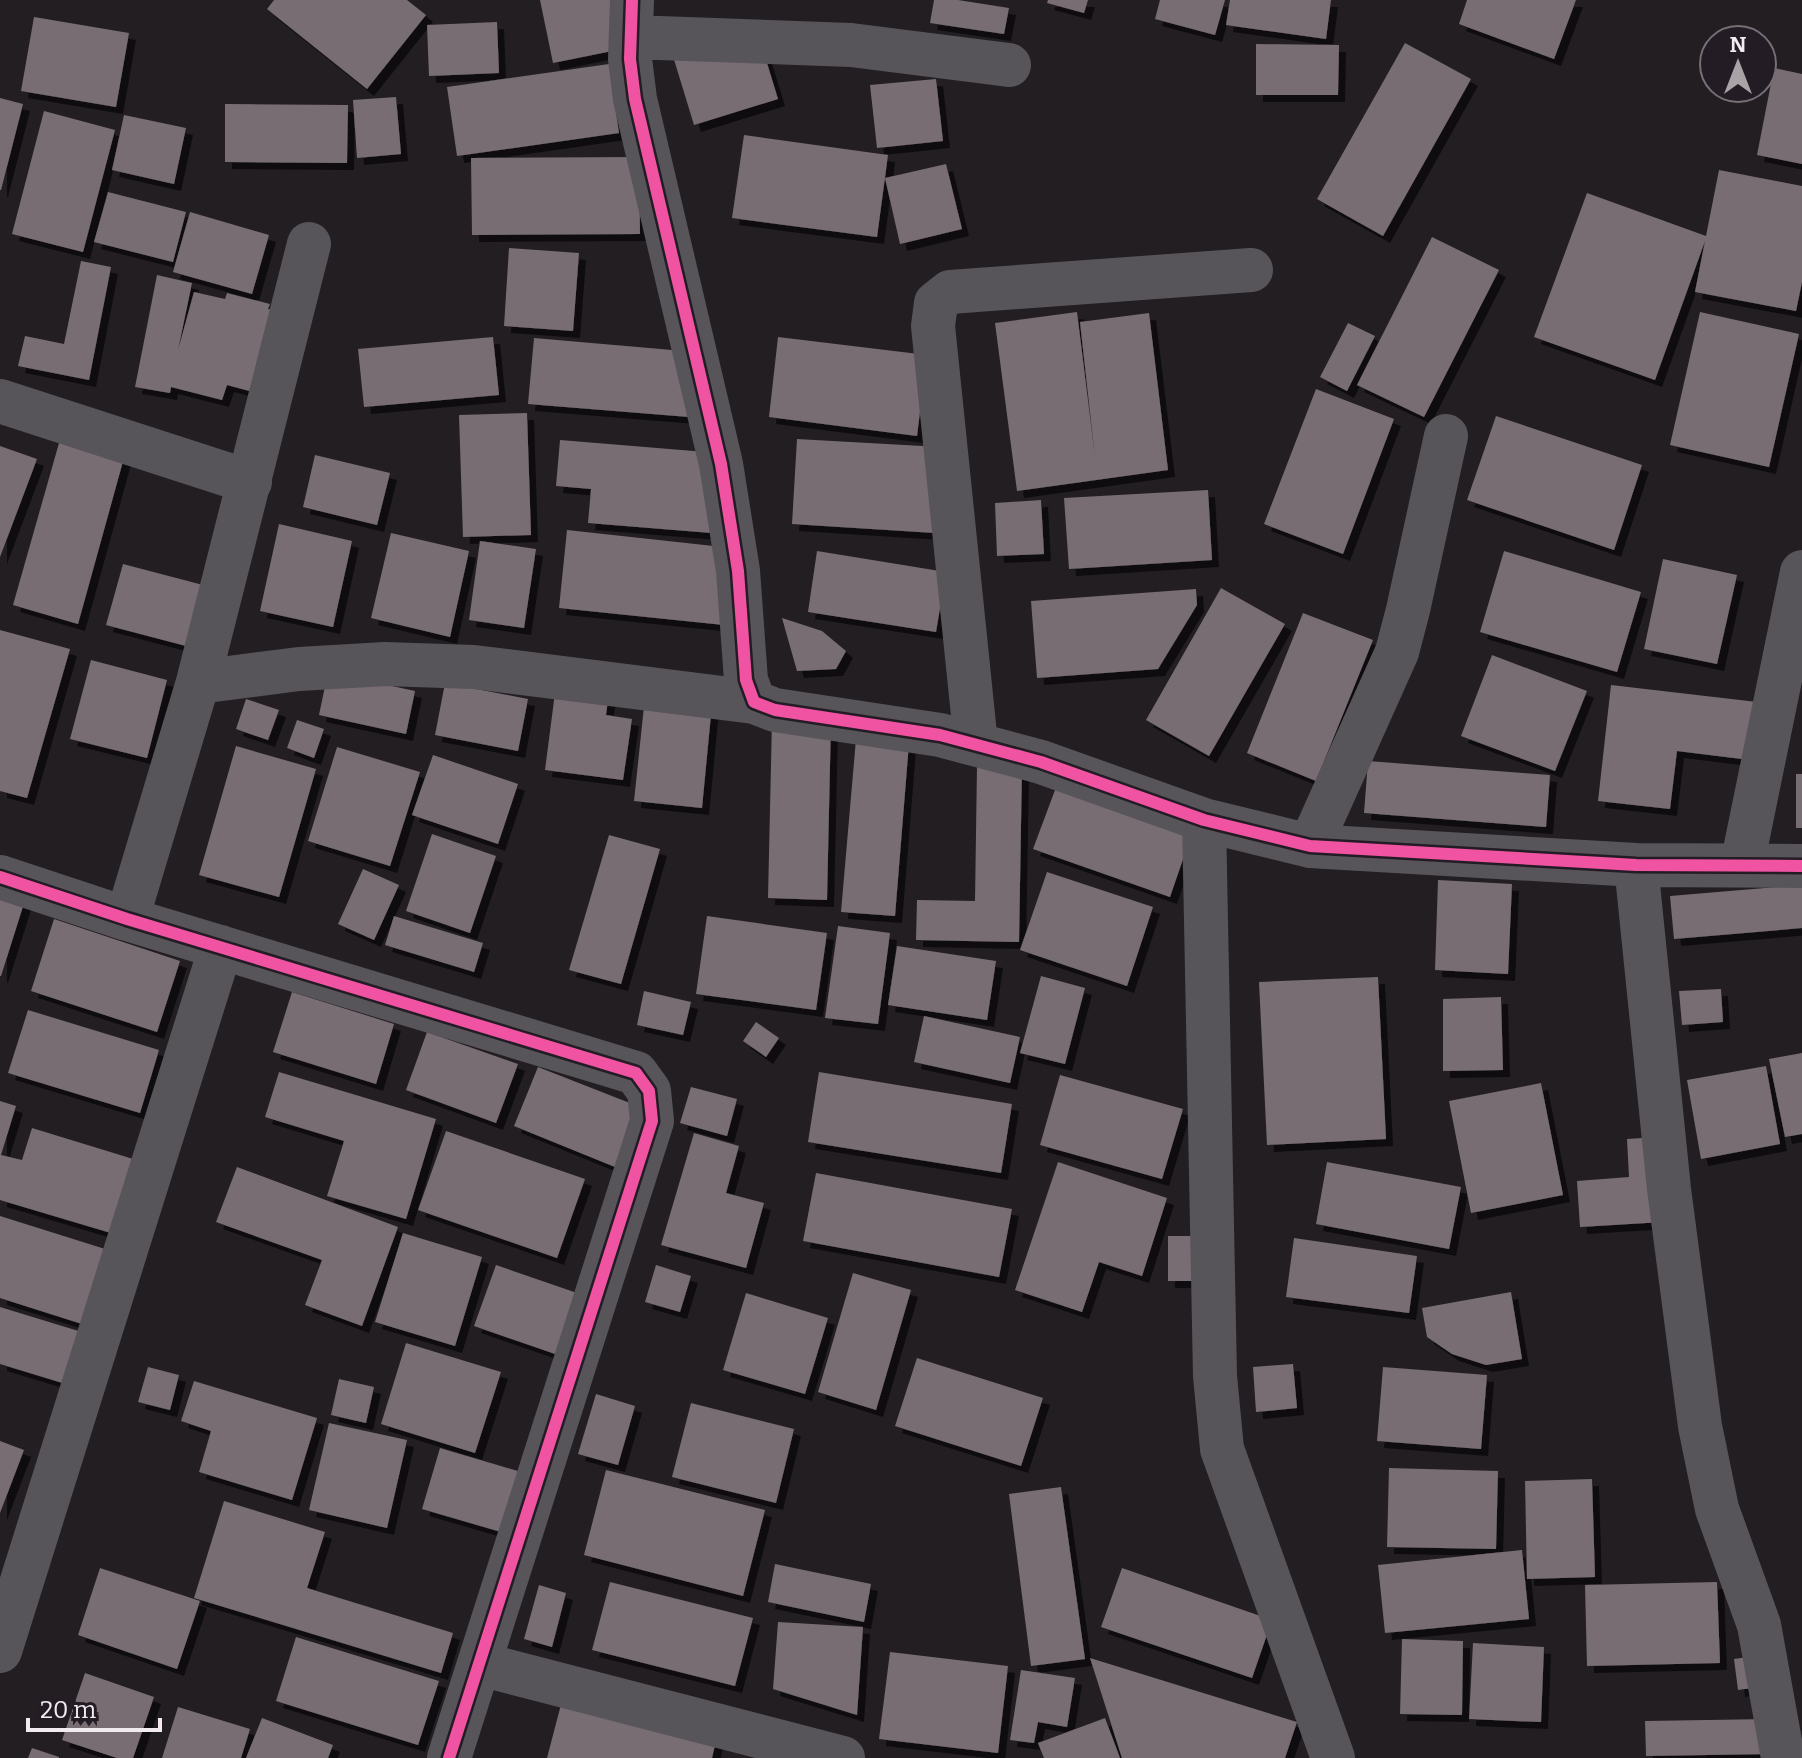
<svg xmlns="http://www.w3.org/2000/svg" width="1802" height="1758" font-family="Bitter,serif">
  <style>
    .building { fill: #786d72; filter: url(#shadow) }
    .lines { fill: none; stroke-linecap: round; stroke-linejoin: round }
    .minor { stroke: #58555a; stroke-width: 44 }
    .cycleway-casing { stroke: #241c24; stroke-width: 17 }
    .cycleway { stroke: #f153a3; stroke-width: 12 }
  </style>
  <defs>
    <filter id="shadow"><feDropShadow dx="7" dy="7" stdDeviation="0" flood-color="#0009"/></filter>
  </defs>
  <rect width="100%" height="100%" fill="#221e22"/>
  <path class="building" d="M274,0h133l19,15 -59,74 -100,-80z
    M540,0h72l10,49 -69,14z
    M934,0h24l51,8 -5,26 -74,-11z
    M1048,0h40l-4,13 -37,-10z
    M1160,0h65l-10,35 -60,-16z
    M1230,0h101l-5,39 -100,-14z
    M1467,0h109l-22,59 -95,-35z
    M34,17l95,16 -13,74 -95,-16z
    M497,22l2,51 -70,3 -2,-51z
    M1405,43l66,36 -88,157 -66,-37z
    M1256,44l83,1 -1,50h-82z
    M763,50l15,49 -84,26 -22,-72z
    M609,64l10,69 -162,23 -10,-69z
    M1774,68l28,6v90l-45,-9z
    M936,79l7,62 -66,7 -7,-63z
    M396,97l5,57 -44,4 -4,-58z
    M0,98l23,6 -22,86h-1z
    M225,104l123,1 -1,58 -122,-1z
    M44,111l71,19 -32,122 -71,-18z
    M124,115l62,13 -12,56 -62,-14z
    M744,135l144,20 -11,82 -145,-19z
    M639,157l1,77 -168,1 -1,-77z
    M946,164l16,65 -62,15 -15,-66z
    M1719,170l83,16v96l-6,29 -101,-19 10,-51 -50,139 -121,-43 53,-144 119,43z
    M108,192l78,20 -13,50 -79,-20z
    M190,212l79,23 -17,59 -79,-22z
    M1432,237l67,33 -75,147 -67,-32z
    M509,248l70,5 -6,78 -69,-5z
    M81,261l30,6 -22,113 -71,-14 7,-30 39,8z
    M157,275l35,8 -14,67 16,-58 31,7 2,-6 43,11 -2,5 18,4 -21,82 -38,-10 -5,15 -51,-13 -1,6 -35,-6z
    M1077,312l18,145 -15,-135 69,-9 19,157 -151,21 -22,-168z
    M1700,312l99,22 -30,133 -99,-22z
    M1348,323l27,13 -28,55 -27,-14z
    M493,337l6,58 -135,12 -6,-58z
    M778,337l149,18 -10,81 -148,-19z
    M534,338l161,14 -6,65 -161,-13z
    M1316,389l78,30 -51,135 -79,-30z
    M527,413l4,122 -68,2 -4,-122z
    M1496,416l146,49 -28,85 -147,-50z
    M61,436l64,18 -47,170 -65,-19z
    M797,439l143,8 -5,86 -143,-9z
    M560,440l170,14 -6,80 -136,-11 3,-34 -35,-3z
    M0,446l37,13 -37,98z
    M315,455l75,18 -13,52 -74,-18z
    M1208,490l4,70 -143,9 -5,-71z
    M1041,500l3,54 -47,2 -2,-53z
    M279,524l73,17 -19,86 -73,-16z
    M567,530l165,18 -8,77 -165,-17z
    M391,533l78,18 -19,86 -79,-19z
    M480,541l56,8 -12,79 -55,-8z
    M817,551l129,21 -10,60 -128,-20z
    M1504,551l137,41 -24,80 -137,-40z
    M1663,559l74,16 -20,89 -73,-15z
    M123,564l80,21 -17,61 -80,-21z
    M1221,588l64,36 -76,132 -63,-36z
    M1196,589l1,16 -39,64 -121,9 -6,-77z
    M1303,613l70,27 -57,141 -69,-28z
    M782,618l40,13 24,20 -10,18 -39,2z
    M0,630l70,19 -43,149 -27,-7z
    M1492,655l95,36 -32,80 -94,-35z
    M91,660l76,20 -20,78 -77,-19z
    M328,672l87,19 -9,43 -87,-19z
    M445,683l83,16 -10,52 -83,-16z
    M556,685l53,8 -3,22 26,4 -9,61 -78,-10z
    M1611,685l146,17 -7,58 -73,-9 -7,58 -72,-8z
    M645,697l67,7 -10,104 -68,-7z
    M246,699l33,11 -11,30 -32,-11z
    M297,720l27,9 -10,29 -27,-10z
    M772,720h59l-4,180 -59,-2z
    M856,739l53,4 -14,173 -54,-4z
    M236,746l80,23 -37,128 -80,-22z
    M337,747l83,25 -30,94 -82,-25z
    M433,755l85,29 -20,60 -86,-29z
    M1368,761l182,14 -4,52 -182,-14z
    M977,766h45l-3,176 -103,-2 1,-40 58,1z
    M1796,774h6v54h-6z
    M1058,782l135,48 -23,67 -137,-48z
    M432,834l64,22 -26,77 -64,-22z
    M609,835l51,14 -39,135 -52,-14z
    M363,869l36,16 -25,55 -36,-16z
    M1047,872l106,35 -26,79 -107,-36z
    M1438,880l74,4 -4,90 -73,-4z
    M1802,885v43l-128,11 -4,-43z
    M0,892l25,8 -24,76h-1z
    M394,916l89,27 -9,29 -89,-27z
    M707,916l120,17 -11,77 -120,-16z
    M54,919l126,42 -23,71 -126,-41z
    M838,926l52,7 -12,91 -53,-6z
    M897,946l99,15 -9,59 -99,-15z
    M1041,976l44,12 -20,76 -45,-11z
    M1378,977l8,162 -119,6 -8,-163z
    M1721,989l2,33 -41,3 -3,-34z
    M644,991l47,11 -8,33 -46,-10z
    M292,992l102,32 -18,60 -103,-32z
    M1501,997l2,73 -60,1v-72z
    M28,1010l131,40 -19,63 -132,-40z
    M924,1016l96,21 -10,46 -96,-21z
    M756,1022l23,16 -13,19 -23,-16z
    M427,1032l91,32 -22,59 -90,-33z
    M1802,1053v81l-17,3 -16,-78z
    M1766,1066l14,78 -79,15 -14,-79z
    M538,1067l102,40 -25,60 -101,-41z
    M279,1072l157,47 -30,100 -79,-23 17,-55 -79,-24z
    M819,1072l193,32 -11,69 -193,-31z
    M1060,1075l123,34 -21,70 -122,-34z
    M1541,1083l22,112 -92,18 -22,-112z
    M691,1087l46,12 -10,37 -47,-13z
    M0,1101l16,5 -15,49 21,5 10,-32 111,34 -22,74 -121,-36z
    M446,1131l139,48 -28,79 -139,-48z
    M694,1133l45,13 -13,47 38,10 -18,65 -85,-23z
    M1658,1137l5,85 -83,5 -3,-46 52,-4 -2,-38z
    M1058,1162l109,36 -25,78 -43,-14 -17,50 -67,-22z
    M1327,1162l134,25 -12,62 -133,-25z
    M237,1167l161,60 -36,99 -57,-21 17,-45 -106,-38z
    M816,1173l196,36 -13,68 -196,-36z
    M0,1216l105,33 -23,75 -82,-26z
    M403,1233l79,24 -27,89 -80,-24z
    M1168,1236h36v45h-36z
    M1294,1238l123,18 -8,57 -123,-16z
    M496,1265l84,29 -22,61 -84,-29z
    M656,1265l35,11 -11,36 -35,-10z
    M853,1273l58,17 -35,120 -58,-18z
    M1511,1292l11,67 -36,6 -34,-11 -25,-17 -5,-29z
    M746,1293l82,25 -23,76 -82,-24z
    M0,1307l85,26 -16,52 -69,-21z
    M406,1343l95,29 -26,81 -94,-29z
    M917,1358l126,40 -22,68 -126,-40z
    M1293,1364l4,44 -41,4 -3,-45z
    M148,1367l31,8 -9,35 -32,-8z
    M1383,1367l104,8 -6,74 -104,-8z
    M339,1379l35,8 -8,36 -35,-8z
    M194,1381l123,37 -25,82 -93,-28 12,-41 -30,-10z
    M596,1394l39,12 -17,59 -40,-11z
    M691,1403l103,26 -18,74 -104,-26z
    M329,1423l78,17 -20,88 -78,-18z
    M0,1441l24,9 -24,63z
    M440,1448l78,23 -17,61 -79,-23z
    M1389,1468l109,3 -2,78 -109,-2z
    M606,1470l159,40 -22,86 -159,-41z
    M1592,1479l3,98 -68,2 -2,-98z
    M1061,1487l24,172 -54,7 -22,-172z
    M224,1501l101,31 -18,56 146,45 -12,40 -247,-75z
    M1522,1550l7,69 -144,14 -7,-68z
    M775,1564l96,20 -7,38 -96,-20z
    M100,1568l100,33 -23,68 -99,-34z
    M1122,1568l150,52 -20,58 -151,-51z
    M610,1582l143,36 -18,68 -143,-36z
    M1717,1582l3,81 -133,3 -2,-81z
    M539,1585l27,8 -14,54 -28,-8z
    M778,1622l85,5 -6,88 -84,-26z
    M296,1637l143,44 -21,64 -142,-44z
    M1402,1639l61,2 -1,74 -62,-1z
    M1473,1643l71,4 -3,75 -72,-3z
    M890,1652l118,14 -10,87 -119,-14z
    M1762,1655l4,31 -28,4 -4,-31z
    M1090,1658l207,64 -12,36h-163z
    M1021,1670l54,8 -8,49 -29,-5 -4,21 -24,-3z
    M85,1673l69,24 -21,61h-16l-55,-18z
    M564,1693l154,39 -6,26h-165z
    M178,1707l72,22 -9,29h-79z
    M262,1718l71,27 -5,13h-82z
    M1105,1718l15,40h-76l-6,-15z
    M1770,1719v35l-124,2 -1,-35z
    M32,1748l27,9v1h-31z"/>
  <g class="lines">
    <path class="minor" d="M632,0l-2,59 5,40 86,365 17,107 8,109 8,22 21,8 165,25 101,27 163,58 106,26 326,19 166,1
      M631,37l220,8 158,20
      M0,401l250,81
      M198,682l101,-13 86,-5 89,3 280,35
      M976,744l-43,-418 3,-23 14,-11 301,-22
      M1204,820l11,556 7,73 111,309
      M1310,846l87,-194 11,-42 38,-174
      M1636,865l33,324 31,237 17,83 42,116 24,133
      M1742,865l60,-293
      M0,877l127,42 509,154 13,18 3,30 -203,637
      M127,919l71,-237 111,-438
      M0,1651l221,-704
      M480,1664l363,94"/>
    <defs>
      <path id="cycleway" d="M632,0l-2,59 5,40 86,365 17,107 8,109 8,22 21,8 165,25 101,27 163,58 106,26 326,19 166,1
        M0,877l127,42 509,154 13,18 3,30 -203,637"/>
    </defs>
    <use href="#cycleway" class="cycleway-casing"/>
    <use href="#cycleway" class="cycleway"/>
  </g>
  <g transform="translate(1738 64)"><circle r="38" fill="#241c24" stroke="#766f76" stroke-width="2"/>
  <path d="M0-6L14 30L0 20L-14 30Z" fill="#a9a3a8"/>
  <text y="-12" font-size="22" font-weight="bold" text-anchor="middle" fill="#f1ebf0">N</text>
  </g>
  <path d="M28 1718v12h132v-12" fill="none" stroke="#f1ebf0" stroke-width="4"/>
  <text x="40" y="1718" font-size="24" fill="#f1ebf0" stroke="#241c24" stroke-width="6" paint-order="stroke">20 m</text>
</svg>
